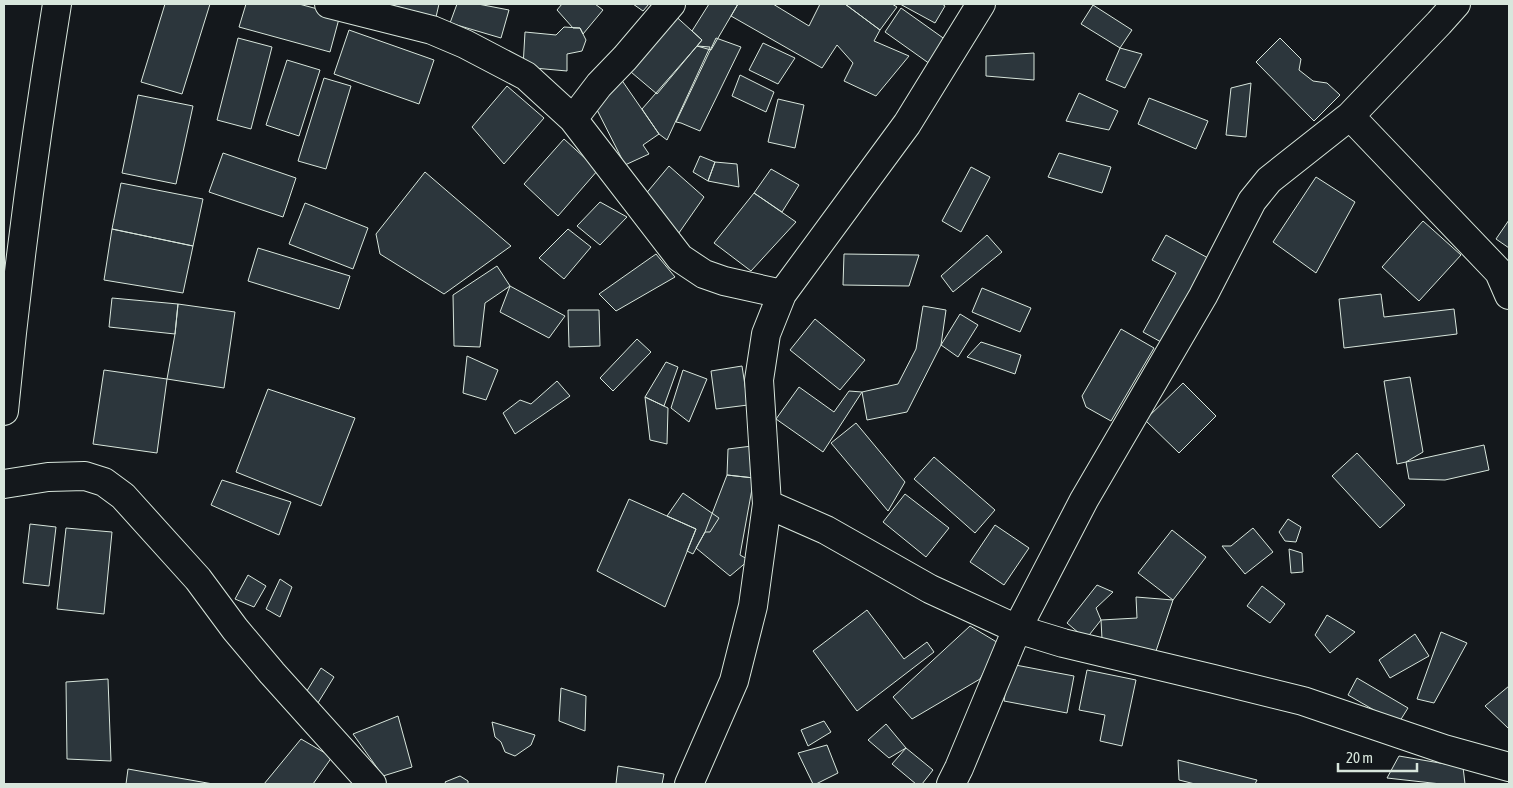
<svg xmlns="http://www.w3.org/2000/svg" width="1513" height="788" font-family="'Asap Condensed',sans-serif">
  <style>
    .building { fill: #2c363c; stroke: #d8e6dc }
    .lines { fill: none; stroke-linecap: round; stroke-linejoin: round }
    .minor-casing { stroke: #d8e6dc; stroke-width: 30 }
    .highway-casing { stroke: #d8e6dc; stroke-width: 30 }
    .minor { stroke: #14181c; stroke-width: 28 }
    .highway { stroke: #14181c; stroke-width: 28 }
  </style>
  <rect width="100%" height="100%" fill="#14181c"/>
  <path class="building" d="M165,4h45l-28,90 -41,-12z
    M246,4h53l41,11 -10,37 -91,-25z
    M387,4h52l-3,13z
    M457,4h21l31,6 -8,28 -51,-15z
    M562,4h33l8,6 -20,24 -3,-6h-7l-16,-18z
    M633,4h16l-6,7z
    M709,4h29l-27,46 -14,-4 5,-6 -10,-9z
    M738,4h35l36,22 11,-22h25l35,26 -6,11 35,15 -33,40 -32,-15 9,-18 -16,-18 -15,23 -91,-52z
    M845,4h47l5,3 -17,23z
    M900,4h42l3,2 -10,17z
    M1093,5l39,25 -12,18 -39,-24z
    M901,8l45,32 -16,24 -45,-32z
    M671,12l31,28 -45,54 -32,-27z
    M564,27l16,1 6,12 -4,11 -15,3v17l-44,-4 2,-35 31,3z
    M349,30l85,30 -15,44 -85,-30z
    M238,38l34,9 -21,82 -34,-9z
    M716,38l25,9 -41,84 -19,-8 -5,-1z
    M1280,38l21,21 -2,11 14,11 14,2 13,12 -26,26 -58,-59z
    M763,43l32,15 -17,26 -29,-14z
    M697,46l13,1 -43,93 -8,-6 -17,-25z
    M1120,48l22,6 -17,34 -19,-8z
    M1034,53v27l-48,-4v-20z
    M287,60l33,10 -21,66 -33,-11z
    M740,75l34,17 -8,20 -34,-16z
    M324,78l27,8 -25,83 -28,-8z
    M621,79l38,55 -16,11 6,9 -24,11 -33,-65z
    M1251,83l-5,54 -20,-2 5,-47z
    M507,86l37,32 -40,46 -32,-37z
    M1079,93l39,18 -9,19 -43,-9z
    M138,95l55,11 -17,78 -54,-11z
    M1149,98l59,23 -12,28 -58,-25z
    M778,99l26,6 -9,43 -27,-6z
    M564,139l34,31 -40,46 -34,-32z
    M223,153l73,25 -13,39 -74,-25z
    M1059,153l52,14 -9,26 -54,-16z
    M700,156l15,6 -7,19 -15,-9z
    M715,162l22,2 2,23 -31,-6z
    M669,166l35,31 -30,43 -35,-38z
    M971,167l19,10 -29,55 -19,-11z
    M771,169l28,16 -17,27 -28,-19z
    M425,172l86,74 -67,48 -64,-40 -4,-20z
    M1316,177l39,25 -39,71 -43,-31z
    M121,183l82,16 -10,47 -81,-17z
    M754,193l42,29 -45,49 -37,-28z
    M600,202l27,15 -27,28 -23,-19z
    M305,203l63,25 -15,41 -64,-25z
    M1509,220v28l-13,-9z
    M1423,221l38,34 -42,46 -37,-34z
    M112,229l81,17 -10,47 -79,-13z
    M568,229l23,18 -27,32 -25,-21z
    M987,235l15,17 -49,40 -12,-16z
    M1166,235l42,23 -47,84 -18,-10 33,-59 -24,-13z
    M258,248l92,28 -11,33 -91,-28z
    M656,254l19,23 -59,34 -17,-17z
    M844,254l75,1 -10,31 -66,-1z
    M497,266l13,20 -25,17 -5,44 -26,-1 -1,-51z
    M510,286l55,30 -16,22 -49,-26z
    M982,288l49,20 -11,24 -48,-20z
    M1381,294l3,23 70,-8 3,25 -113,14 -5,-49z
    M112,298l66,6 -3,30 -66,-7z
    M178,304l57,8 -11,76 -57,-9 8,-45z
    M923,306l23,4 -5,35 -34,67 -40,8 -5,-28 36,-8 18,-35z
    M568,310h31l1,36 -31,1z
    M960,314l18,11 -20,32 -17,-12z
    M815,319l50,41 -25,30 -50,-40z
    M1121,329l33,19 -43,73 -25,-14 -4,-11z
    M637,339l14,13 -38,39 -13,-13z
    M981,342l40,13 -6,19 -48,-17z
    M467,356l31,14 -12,30 -23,-7z
    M666,362l12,5 -14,39 -19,-9z
    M742,366l6,39 -32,4 -5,-38z
    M104,370l63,9 -10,74 -64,-9z
    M683,370l24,9 -18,43 -18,-14z
    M1410,377l13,75 -17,10 -9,2 -13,-83z
    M557,381l13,15 -55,38 -12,-21 17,-13 11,4z
    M1183,383l33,33 -37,37 -34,-33z
    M799,387l35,25 15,-21 13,1 -39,60 -47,-33z
    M268,389l87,29 -34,88 -85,-34z
    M645,397l23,11 -1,36 -17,-4z
    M856,423l49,59 -17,29 -57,-68z
    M1484,445l5,25 -44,10 -36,-1 -3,-17z
    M752,446l2,32 -27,-3 1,-26z
    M1357,453l48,52 -25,23 -48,-52z
    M934,457l61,53 -20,23 -61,-54z
    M727,475l27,3 -14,77 9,5 -19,16 -34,-28 9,-16z
    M222,480l69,22 -12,33 -68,-30z
    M683,493l36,25 -9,14h-5l-12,22 -6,-3 9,-22 -29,-13z
    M905,494l44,34 -23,29 -43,-35z
    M629,499l67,30 -31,78 -68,-36z
    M1288,519l13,8 -5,15 -11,-1 -6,-9z
    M30,524l26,3 -7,59 -26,-3z
    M995,525l34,23 -25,37 -34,-23z
    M66,528l46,4 -8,82 -47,-5z
    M1253,528l20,24 -28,22 -23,-28h9z
    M1172,530l34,27 -33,43 -35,-27z
    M1289,549l13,4 1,19 -12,1z
    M248,575l18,11 -12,21 -19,-8z
    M280,579l12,8 -12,30 -14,-8z
    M1097,585l16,7 -17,16 5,12 -15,19 -19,-16z
    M1262,586l23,18 -15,19 -23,-17z
    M1136,597l37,3 -18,54 -53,-15 -1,-19 36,-2z
    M867,610l37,49 23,-17 7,10 -77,59 -44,-60z
    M1327,615l28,17 -25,21 -15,-18z
    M970,626l30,18 -20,35 -68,40 -19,-22z
    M1441,632l26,11 -33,60 -17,-4z
    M1415,634l14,22 -39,22 -11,-18z
    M1010,664l64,12 -7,37 -63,-12z
    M321,668l13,9 -18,29 -11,-12z
    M1087,670l49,10 -14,66 -22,-5 5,-26 -26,-5z
    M1357,678l51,30 -10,16 -50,-29z
    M108,679l3,82 -44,-2 -1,-77z
    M1509,686v43l-24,-23z
    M561,688l25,8 -1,35 -26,-10z
    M398,716l14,51 -29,9 -30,-42z
    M824,721l7,11 -23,14 -7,-16z
    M492,722l43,13 -4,10 -16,11 -10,-4 -4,-10 -6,-5z
    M886,724l20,24 -17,10 -21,-18z
    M301,739l31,18 -19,27h-49z
    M827,745l11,28 -22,11h-3l-15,-31z
    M906,748l27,22 -11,14h-6l-24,-20z
    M1399,756l64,11 2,17h-24l-54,-6z
    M1178,760l79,20 -2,4h-60l-16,-4z
    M618,766l46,8 -2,10h-46z
    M128,769l85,15h-87z
    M460,776l8,5v3h-22l-1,-2z"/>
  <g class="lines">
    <defs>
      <path id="minor" d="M329,4l103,26 33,14 61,32 47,43 107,139 24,16 20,7 58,13
        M1350,116l149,156 10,23
        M573,119l26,-34 26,-27 46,-54
        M4,484l44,-7 37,-1 19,6 19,14 75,83 37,50 37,44 100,111
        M767,504l59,26 104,59 87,40 46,14 151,36 89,22 141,48 65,18
        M689,784l45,-103 19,-75 14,-102 -8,-124 7,-46 16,-40 125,-170 74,-120
        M951,784l8,-16 58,-139 67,-129 119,-204 49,-95 17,-21 81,-64 89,-93 17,-19"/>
      <path id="highway" d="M4,411c13,-136 31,-272 53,-407"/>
    </defs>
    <use href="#minor" class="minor-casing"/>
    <use href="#highway" class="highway-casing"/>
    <use href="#minor" class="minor"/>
    <use href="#highway" class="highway"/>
  </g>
  <rect width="1513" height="788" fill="none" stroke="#d8e6dc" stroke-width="10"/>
  <path d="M1338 763v8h79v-8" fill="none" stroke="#d8e6dc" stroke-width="2.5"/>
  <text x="1346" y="763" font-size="15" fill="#d8e6dc" stroke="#14181c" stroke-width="4" paint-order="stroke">20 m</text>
</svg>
